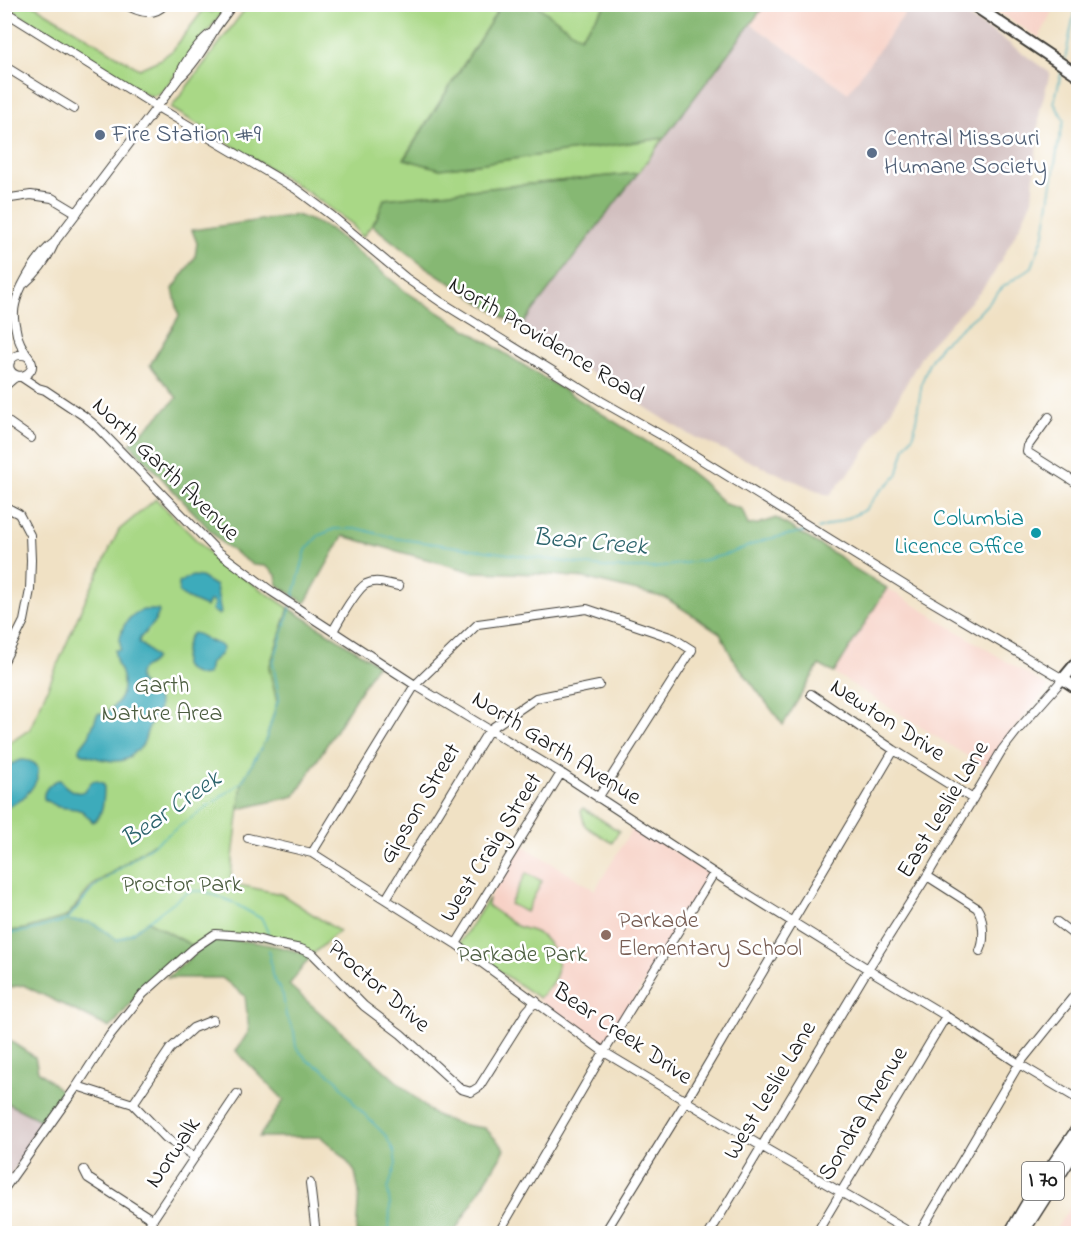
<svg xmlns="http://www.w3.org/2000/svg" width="1083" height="1238" font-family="'Indie Flower',sans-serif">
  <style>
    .built { fill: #f7d1c6 }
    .industrial { fill: #d2bfbf }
    .green { fill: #a9d886; stroke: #627a51; stroke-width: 1.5 }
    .forest { fill: #86b873; stroke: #516a48; stroke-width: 1.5 }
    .water { fill: #3dabbb; stroke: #2c646c; stroke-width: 1.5 }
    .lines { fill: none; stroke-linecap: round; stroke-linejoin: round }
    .stream { stroke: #3dabbb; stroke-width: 1.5 }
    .minor-casing { stroke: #3c3a35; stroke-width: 10 }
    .major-casing { stroke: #3c3a35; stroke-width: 14 }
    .highway-casing { stroke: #3c3a35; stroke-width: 15 }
    .minor { stroke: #fff; stroke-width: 8 }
    .major { stroke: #fff; stroke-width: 10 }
    .highway { stroke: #fff; stroke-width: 12 }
    .service-dot { fill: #5c6f8a; stroke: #fff; stroke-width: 2 }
    .culture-dot { fill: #0f9aa8; stroke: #fff; stroke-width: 2 }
    .education-dot { fill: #8d6e63; stroke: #fff; stroke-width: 2 }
    .labels { text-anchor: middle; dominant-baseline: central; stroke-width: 5; stroke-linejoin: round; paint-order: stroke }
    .shield { fill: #fff; stroke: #606060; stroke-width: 1.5 }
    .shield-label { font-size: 22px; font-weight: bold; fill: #1c1c1c }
    .service-label { font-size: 24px; fill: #4e5e75; stroke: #fff; text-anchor: start }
    .street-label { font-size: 24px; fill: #1c1c1c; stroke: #fff }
    .culture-label { font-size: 24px; fill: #0d838f; stroke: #fff; text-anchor: end }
    .park-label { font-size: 24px; fill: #4d5e41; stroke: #fff }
    .education-label { font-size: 24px; fill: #785e54; stroke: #fff; text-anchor: start }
    .water-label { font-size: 26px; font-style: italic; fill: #2c646c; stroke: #fff }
  </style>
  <rect width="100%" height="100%" fill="#fff"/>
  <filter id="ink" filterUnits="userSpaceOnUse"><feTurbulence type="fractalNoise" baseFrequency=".0167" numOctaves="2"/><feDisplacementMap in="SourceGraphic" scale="12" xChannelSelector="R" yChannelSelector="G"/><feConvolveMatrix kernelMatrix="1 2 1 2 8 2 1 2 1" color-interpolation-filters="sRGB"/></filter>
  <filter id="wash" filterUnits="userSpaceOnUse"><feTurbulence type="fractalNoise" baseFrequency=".008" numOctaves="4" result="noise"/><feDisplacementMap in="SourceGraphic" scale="24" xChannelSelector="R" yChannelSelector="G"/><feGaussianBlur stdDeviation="1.35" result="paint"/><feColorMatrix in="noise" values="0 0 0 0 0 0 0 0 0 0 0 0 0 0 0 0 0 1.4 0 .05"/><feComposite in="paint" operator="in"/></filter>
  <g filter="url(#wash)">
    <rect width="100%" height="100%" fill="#f0e1c4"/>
    <path class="built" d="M765,5h146l-62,89 -98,-70z
      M987,5h68l-16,33z
      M887,588l161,99 -42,53 -18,29 -154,-96z
      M634,826l70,44 3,4 -1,5 -99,166 -5,2 -64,-47 12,-13 7,-29 -7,-13 -6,-7 -7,-5 -20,-7 -29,-20 1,-8 33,-53 73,45z
      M1078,1195v38h-25z"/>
    <path class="industrial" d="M911,5h38l47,29 54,39 -10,37 -8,89 -12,27 -26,47 -14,19 -55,58 -36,64 -31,48 -29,34 -141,-62 -168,-106 231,-304 97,69z
      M5,1102l41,21 -41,60z"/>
    <path class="green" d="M15,5h19l105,64 20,-9 14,-10 31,-41 8,3 6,-7h10l-65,86 -9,5 -7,-1 -129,-81 -3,-3z
      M248,5h256l-4,2 -96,151 36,11 224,-31 -26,35 -254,26 -7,19 -15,20 -10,-14 -49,-35 -132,-81z
      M536,5h70l-26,32z
      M156,499l59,60 74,49 -20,60 8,34 -11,37 -24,43 -12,101 51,11 58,37 -26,23 -20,-10 -78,-10 -22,12 -45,-24 -16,11 -14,7c-8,-5 -16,-12 -24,-16 -9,-4 -20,-2 -29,-4l29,-33 60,-44 -62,43 -26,31 -41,12 -20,3 -1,-185 26,-18 53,-124 36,-75z
      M583,808l36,23 -7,12 -27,-17 -4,-15z
      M526,873l16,8 -16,31 -16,-8z
      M489,898l-1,8c9,6 18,13 27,19 7,4 15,4 22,8 7,4 12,10 16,17 11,21 1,33 -14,48l-80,-54z"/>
    <path class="forest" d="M504,5h32l44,32 26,-32h159l-101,133 -224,31 -36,-10 96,-152z
      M638,173l-118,155 -99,-64 -49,-39 5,-7 7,-19z
      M296,215l14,5 20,9 76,63 264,164 31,25 24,23 17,5 6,16 10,-1 18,-6 67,41 7,7 37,22 -53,85 -15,-8 -36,60 -50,-66 -13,-26 -54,-35 -82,-20 -43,-4 -68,-2 -130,-36 -38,67 -27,-18 -2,-10 -5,-5 -6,-4 -12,-1 -30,-21 -93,-100 47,-46 -27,-33 29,-49 -6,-27 22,-32 2,-14 -5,-13z
      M289,608l88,56 -82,132 -56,13 3,-27 24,-43 11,-37 -8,-34z
      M66,917l4,4 17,1 7,2 24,16 14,-7 16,-12 45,25 -55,49 -28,33 -87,-43 -18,3 -1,-56 21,-3z
      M222,939c30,2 61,7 89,17l-22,29 143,128c18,10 34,13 53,15l20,21 -51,84h-98l3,-41 -4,-20 -13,-17 -21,-18h-62l25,-37 -48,-49 13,-20 -4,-35 -23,-18h-55l39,-34z
      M5,1038l30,19 3,14 28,24 -20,28 -41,-21z"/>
    <path class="water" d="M193,576l8,1 15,9 5,27 -2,2 -7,-5 2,-6 -2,-3h-3l-3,6 -20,-9 -7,-5v-10c4,-3 9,-6 14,-7z
      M143,610h15l1,2 -5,11 -14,15 -1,4c5,6 12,9 16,16 -4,10 -14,7 -16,16 -4,14 20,15 20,33 -1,8 -6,13 -10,20 -4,7 -3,15 -9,21 -5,6 -1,0 -7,5 -6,4 0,3 -7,6 -11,5 -34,-2 -45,-6l-2,-4 10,-13 8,-21 2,-2 5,1c16,-10 23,-22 17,-41 -3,-8 -7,-14 -6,-23h5c1,-3 0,-7 0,-10 1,-14 10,-26 23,-30z
      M193,633c8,1 10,5 17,8 6,3 9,2 13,7l-2,6 -11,9c-1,3 -1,7 -2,10 -5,7 -22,-2 -24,-8 -1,-5 1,-10 1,-15 2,-7 2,-12 8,-17z
      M20,760c28,0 19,22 5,36 -6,6 -13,9 -20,12v-41z
      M58,780h2c5,7 17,17 25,10 8,-7 4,-14 19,-6 0,11 0,33 -11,38l-11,-11 -6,-2 -18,-2 -14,-8c-2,-8 6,-16 14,-19z"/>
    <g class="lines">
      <path class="stream" d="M1065,60l11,-56
        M818,529l28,-10 19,-9 14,-18 18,-16 8,-29 9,-13 8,-52 7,-19 12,-18 37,-31 25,-27 29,-20 12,-33 14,-89 6,-25 -10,-17 8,-33
        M292,602l14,-52 12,-14 16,-7h26l33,9 217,30h44l51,-8 26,-7 33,-13 47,-10
        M66,920c7,2 14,1 21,2 9,1 22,13 31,18l14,-7 54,-40 7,-2h11l26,10 32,18 6,14
        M4,934l24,-3 39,-11 27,-33 148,-105 24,-43 13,-42 -6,-34 18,-57
        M269,950l3,25 11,20 3,21 8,15 2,16 12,14 15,8 14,11 20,27 29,29 8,16 2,12 -8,25 2,16 -1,29"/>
    </g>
  </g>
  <g filter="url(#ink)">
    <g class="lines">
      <defs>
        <path id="minor" d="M125,4c13,8 29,13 40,0
          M4,11l160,100 132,78 36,27 74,62 35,24 160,99 67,38 249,154 146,86 -47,53 -14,18 -75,126 -59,93 -159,265
          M6,12l5,-8
          M4,66l70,43
          M180,74c5,-13 21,-35 33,-42
          M4,199l27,-4 21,3 25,15
          M25,283c13,-11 24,-27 31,-43l123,-162c14,-12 25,-30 34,-46 6,-10 14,-19 20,-28
          M27,356c-17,-6 -24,14 -11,19 8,3 17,-3 16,-11 -1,-5 -5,-8 -7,-12 -3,-5 -6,-11 -8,-17 -1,-7 -4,-16 -3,-23 1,-20 24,-58 41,-70
          M20,376l18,12 7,2 39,26 12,10 121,125 54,40 144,94 146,88 153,100 154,96 78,47 73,48 59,35
          M4,387l9,-8 5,-3
          M1049,417l-21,29 -1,6 51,32
          M4,419l27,19
          M4,506l15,8 11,21 1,25 -1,30 -6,31 -20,40
          M333,631c6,-11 24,-42 33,-47 10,-5 23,0 33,2
          M811,694l83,56 79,49
          M248,838l64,15 144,91 148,108 157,94 152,88
          M312,853l103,-168 63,-61 109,-15 86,29 19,12 -94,148
          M927,876l50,32c7,10 8,33 3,43
          M386,899l103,-169 47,-32 63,-13
          M1057,922l21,16
          M456,944l105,-171
          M77,1086l56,18 33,34 29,19
          M133,1104l37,-55 23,-21 20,-8
          M84,1170l4,8 65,42
          M310,1183l6,51
          M4,1189l73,-103 33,-51 33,-41 50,-45 22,-15 31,2 25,7 30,6 12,5 51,52 37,28 60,55 10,3 8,-5 48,-76 9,-10
          M143,1234l94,-140
          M498,1234l106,-182 110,-179
          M604,1234l84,-136 206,-348
          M816,1234l130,-218
          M919,1234l100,-170 59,-73"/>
        <path id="major" d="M972,4l106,71
          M1078,661l-15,18 15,10"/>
        <path id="highway" d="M1010,1234l21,-36 47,-69
          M1021,1234l57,-89"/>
      </defs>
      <use href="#minor" class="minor-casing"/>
      <use href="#major" class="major-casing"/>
      <use href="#highway" class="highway-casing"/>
      <use href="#minor" class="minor"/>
      <use href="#major" class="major"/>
      <use href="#highway" class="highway"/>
    </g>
  </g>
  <g class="service-dot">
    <circle cx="100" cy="135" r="6"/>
    <circle cx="872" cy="153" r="6"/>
  </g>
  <circle class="culture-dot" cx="1036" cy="533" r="6"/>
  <circle class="education-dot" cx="606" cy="935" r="6"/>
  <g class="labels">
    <rect class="shield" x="1022" y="1162" width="42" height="38" rx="4.5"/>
    <g class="shield-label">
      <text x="1043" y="1181">I 70</text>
    </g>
    <g class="service-label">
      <text x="112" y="135">Fire Station #9</text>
      <text x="884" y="139">Central Missouri<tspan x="884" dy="28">Humane Society</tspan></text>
    </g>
    <g class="street-label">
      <text transform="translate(546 341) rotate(31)">North Providence Road</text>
      <text transform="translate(165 470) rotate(44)">North Garth Avenue</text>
      <text transform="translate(887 721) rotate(33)">Newton Drive</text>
      <text transform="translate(556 749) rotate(32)">North Garth Avenue</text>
      <text transform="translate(421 804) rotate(-59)">Gipson Street</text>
      <text transform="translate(944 810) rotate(-59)">East Leslie Lane</text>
      <text transform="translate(492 848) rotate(-58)">West Craig Street</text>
      <text transform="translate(378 987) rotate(41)">Proctor Drive</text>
      <text transform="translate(622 1035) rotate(34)">Bear Creek Drive</text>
      <text transform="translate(771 1091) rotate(-59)">West Leslie Lane</text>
      <text transform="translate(864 1114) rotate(-59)">Sondra Avenue</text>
      <text transform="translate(174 1153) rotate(-56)">Norwalk</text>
    </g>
    <g class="culture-label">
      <text x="1024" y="519">Columbia<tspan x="1024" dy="28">Licence Office</tspan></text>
    </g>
    <g class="park-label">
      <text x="162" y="686">Garth<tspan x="162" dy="28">Nature Area</tspan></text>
      <text x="182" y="885">Proctor Park</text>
      <text x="522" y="955">Parkade Park</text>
    </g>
    <g class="education-label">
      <text x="618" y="921">Parkade<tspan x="618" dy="28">Elementary School</tspan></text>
    </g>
    <g class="water-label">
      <text transform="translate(590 543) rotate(5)">Bear Creek</text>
      <text transform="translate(172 810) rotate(-35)">Bear Creek</text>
    </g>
  </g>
  <rect width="1083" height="1238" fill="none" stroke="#fff" stroke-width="24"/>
</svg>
